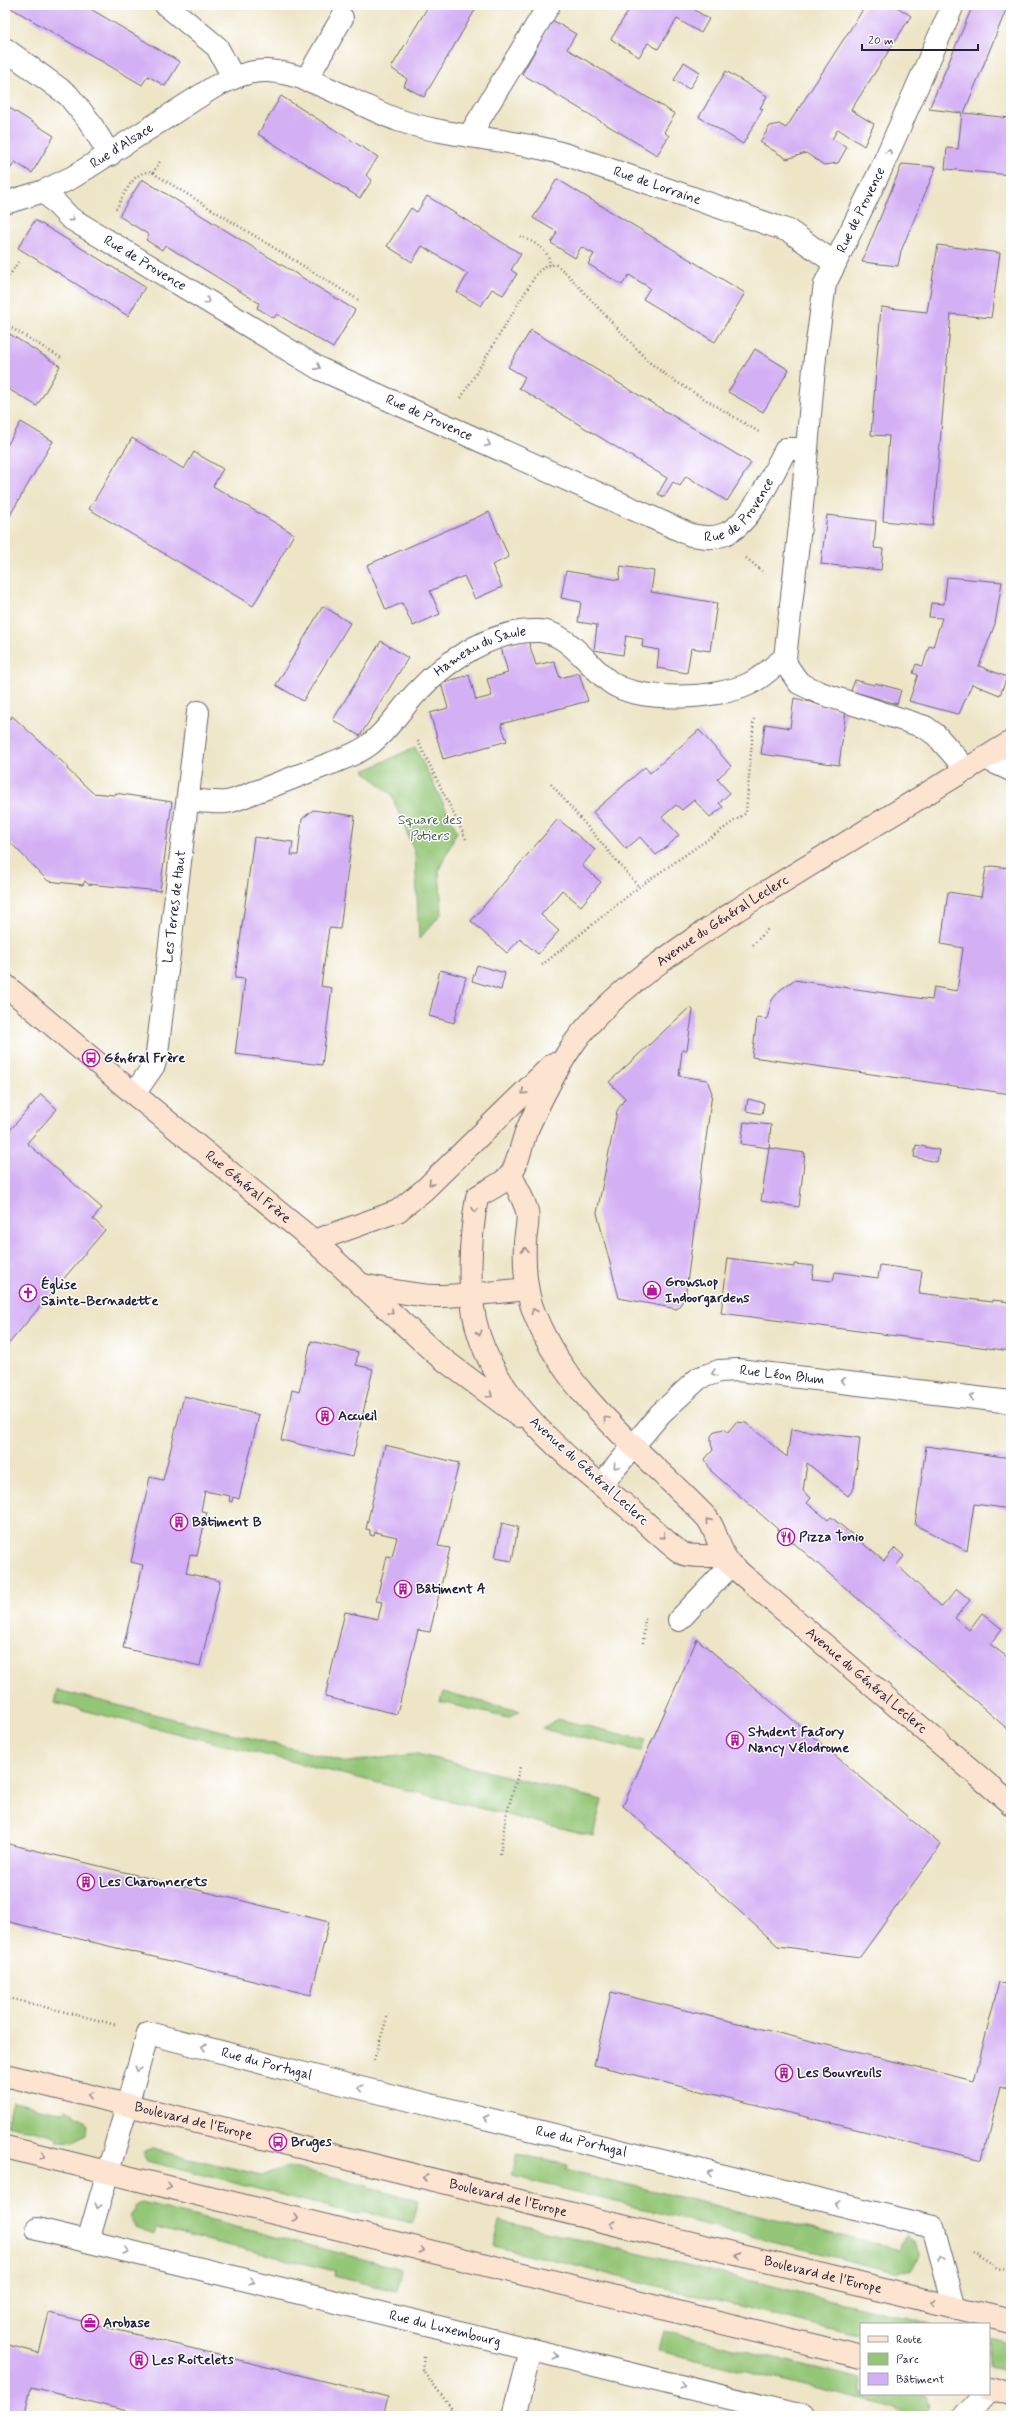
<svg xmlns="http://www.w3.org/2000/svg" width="1016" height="2421" font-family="Mynerve,sans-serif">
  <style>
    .green { fill: #94c677; stroke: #5b7459 }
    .building { fill: #d3aff4 }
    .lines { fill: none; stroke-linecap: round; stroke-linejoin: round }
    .lane-casing { stroke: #69666c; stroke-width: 24 }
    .street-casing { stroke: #69666c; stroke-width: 24 }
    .secondary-casing { stroke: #69666c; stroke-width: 24 }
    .path { stroke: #69666c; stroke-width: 2.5; stroke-dasharray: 1 3; stroke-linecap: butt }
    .lane { stroke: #fff; stroke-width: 22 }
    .street { stroke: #fff; stroke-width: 22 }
    .secondary { stroke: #fde4d1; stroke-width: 22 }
    .oneway { stroke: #9c9ca7 }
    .oneway2 { stroke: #9a8d8e }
    .labels { text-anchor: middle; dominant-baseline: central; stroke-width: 3; stroke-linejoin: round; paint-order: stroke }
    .street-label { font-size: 14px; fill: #22223b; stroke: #fff }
    .park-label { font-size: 14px; fill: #4a5b50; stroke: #fff }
    .poi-label { font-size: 14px; font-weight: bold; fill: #22223b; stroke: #fff; text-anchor: start }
  </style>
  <rect width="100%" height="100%" fill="#fff"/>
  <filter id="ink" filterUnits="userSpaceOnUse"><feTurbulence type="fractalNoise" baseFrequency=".025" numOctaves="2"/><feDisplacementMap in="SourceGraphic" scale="8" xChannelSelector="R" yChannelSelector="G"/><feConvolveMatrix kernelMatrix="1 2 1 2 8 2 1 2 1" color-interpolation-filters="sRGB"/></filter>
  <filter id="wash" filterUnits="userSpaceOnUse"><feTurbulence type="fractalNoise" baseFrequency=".012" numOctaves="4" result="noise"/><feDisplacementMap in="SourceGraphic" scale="16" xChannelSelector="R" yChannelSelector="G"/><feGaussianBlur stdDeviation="0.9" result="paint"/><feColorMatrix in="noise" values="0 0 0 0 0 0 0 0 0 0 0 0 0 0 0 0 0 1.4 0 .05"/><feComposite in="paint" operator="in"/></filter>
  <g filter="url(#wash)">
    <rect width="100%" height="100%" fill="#eee5c7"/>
    <path class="green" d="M415,747l42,84 -18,39 3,43 -23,26 -4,-86 -24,-59 -27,-23z
      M57,1690l290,72 70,-8 185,46 -9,36 -539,-133z
      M443,1692l77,19 -12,7 -68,-16z
      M557,1719l89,21 -5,11 -99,-22z
      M13,2102l51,11 1,-3 17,8 5,6 -1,11 -12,7 -17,-1 1,-4 -52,-12z
      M152,2149l109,26 27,-8 81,18v3l50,12 -6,23 -51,-11 -1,3 -214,-54 -4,-7 3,-4z
      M517,2154l51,11 -1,5 333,80 5,-14 9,6 6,14 -7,13 -15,4 -386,-97z
      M142,2203l260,66 -6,22 -62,-15 1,-5 -179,-43 -2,6 -19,-7 -6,-10 7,-12z
      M500,2220l430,104h-69v12l-367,-90z
      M664,2331l197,48v15h61l4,3 3,11 -6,8h-15l-16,-9 -233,-56z
      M989,2338l22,6v28l-22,-5z"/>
    <g id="blocks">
      <path class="building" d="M6,5h78l96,57 -15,24 -17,-10 -6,9z
        M429,5h49l-54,92 -20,-11 3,-7 -16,-11z
        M632,5h55l22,14 -8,14 -24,-14 -19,30 -10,-6 -9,14 -28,-18z
        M866,5h28l17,11 -60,94 23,14 -10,22 -26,-17 -6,10 15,8 -9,16 -14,2 -18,-12 -19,6 -27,-17 10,-16 9,-2 7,4z
        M973,5h35l-44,108 47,5v57l-66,-6 2,-21 11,1 4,-36 -33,-4z
        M552,20l24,14 -9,15 108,65 -11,18 5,4 -12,19 -135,-81z
        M684,62l16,10 -11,17 -15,-9z
        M726,71l41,25 -7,12 3,1 -20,35 -44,-27z
        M281,96l97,61 -12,18 6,5 -12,18 -102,-64z
        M5,105l49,31 -22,37 -17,-11 -7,10 -3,-2z
        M902,164l34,3 -35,84 -3,15 -36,-4z
        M142,179l213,131 -22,38 -56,-34 -3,4 -17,-10 2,-5 -94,-58 -3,5 -16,-10 3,-5 -30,-19z
        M557,179l188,114 -30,49 -72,-43 7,-11 -21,-13 -7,10 -34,-21 6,-10 -13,-7 -6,11 -24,-15 6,-11 -24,-14z
        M427,196l94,58 -10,16 6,4 -14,21 -11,-6 -11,17 -24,-14 11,-18 -46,-28 -10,16 -25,-16 24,-38 6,4z
        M35,220l110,67 -17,29 -110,-68z
        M938,245l62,8 -9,65 -40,-4 -18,212 -50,-5 6,-85 -18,-1 10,-128 46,5z
        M531,330l220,133 -24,38 -41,-25 -6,10 -7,-4 -9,15 -6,-3 9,-16 -148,-90 6,-11 -17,-10z
        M5,331l55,35 -23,40 -32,-19z
        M755,349l34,21 -26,42 -35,-20z
        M21,422l32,19 -48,83v-75z
        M132,438l52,31 10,-17 29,17 -10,17 81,48 -41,72 -164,-97z
        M489,512l20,45 -17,8 10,22 -27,12 -11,-23 -34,15 10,23 -27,12 -11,-23 -16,7 -19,-45z
        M827,515l49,6 -2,27 9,1 -2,21 -60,-6z
        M621,566l33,5 -3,21 66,11 -7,48 -19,-3 -4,25 -30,-5 2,-18 -17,-3 1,-8 -17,-3 -3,19 -29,-5 3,-25 -19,-3 3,-20 -20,-4 5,-27 53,9z
        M947,577l55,5 -7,42 -16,42 28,11 -7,18 -28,-11 -13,30h-2l-48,-13 9,-26 -5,-2 3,-9 7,2 6,-20 4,1 9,-29 -13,-1 2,-14 13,1z
        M323,606l27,17 -47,78 -27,-16z
        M528,640l8,25 18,-4 6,17 19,-5 9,28 -87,23 6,17 -64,18 -13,-46 18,-5 -7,-25 28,-8 7,25 16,-4 -5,-17 21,-6 -7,-26z
        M381,641l27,17 -48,78 -27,-16z
        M855,680l19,5 1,-2 26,7 -4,14 -46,-13z
        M794,698l52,13 -7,54 -78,-11 4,-30 25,4z
        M5,713l6,6 1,-3 56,51 -1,2 26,24 22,2v-2l57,9 -12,89 -72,-7 -3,-3 -2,4 -35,-4 -43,-44z
        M699,730l32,36 -14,13 13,14 -11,10 4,4 -13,10 -16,-17 -12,10 -6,-5 -14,12 17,18 -8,8 -15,12 -16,-18 -14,12 -33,-37 52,-45 5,6z
        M313,810l42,6 -15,113 -11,-1 -8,58 11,2 -10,77 -87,-11 10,-75 -10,-1 19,-141 39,5 -2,13h7l4,-36z
        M558,819l37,31 -13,16 19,16 -20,24 -19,-16 -21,25 18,16 -21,23 -18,-15 -13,14 -36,-32z
        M991,866l20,2v226l-259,-37 5,-39 10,1 5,-19 8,-10 14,-10 138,20 2,-13 23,4 6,-43 -22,-4 7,-52 33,5 5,-29z
        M477,965l28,8 -4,17 -29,-9z
        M440,970l26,7 -12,46 -25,-7z
        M690,1007l3,3 -6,40h-5l-3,26 28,4 5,13 -27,205 -8,11 -58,-11 -22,-85 20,-102 8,-13 -16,-16z
        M41,1094l16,15 -30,34 75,65 -9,11 12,11 -100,118v-212z
        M748,1099l16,4 -2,11 -16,-3z
        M744,1122l27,3 -2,23 -28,-4z
        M916,1145l23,5 -2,12 -23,-5z
        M769,1148l36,5 -6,54 -38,-6z
        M728,1258l66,9v-3l20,2 -2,13 21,2 2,-9 43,6 2,-13 42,6 -3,22 73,9v-2l19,2v49l-290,-38z
        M311,1341l47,11 -2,13 17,4 -20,88 -72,-17 11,-50 7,2z
        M184,1396l75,19 -20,84 -6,-2 -1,5 -3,-1 1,-5 -25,-5 -4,20 6,1 -10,44 -7,-1 -4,18 34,8 -20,85 -77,-18 20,-83 -12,-3 19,-85 13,3z
        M736,1422l10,1 41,34 4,-28 69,9 -6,50 -6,8 -41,-33 -4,28 8,7 -4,5 21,17 3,-3 53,44 11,-13 9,8 -7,9 45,42 15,-18 13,11 -15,18 14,12 13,-17 20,16 -12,15 21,16v72l-300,-261 -6,-12 8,-9 -2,-6v-8l4,-5 9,-2 4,3z
        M385,1445l74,18 -21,83 12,2 -20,84 -12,-2 -21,84 -72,-17 20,-85 33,7 4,-17 -6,-1 11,-45 5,1 5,-20 -22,-5 -1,4 -4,-1v-5l-4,-1z
        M926,1446l85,12v51l-37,-5 -7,47 -52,-26z
        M502,1523l16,4 -6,34 -17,-3z
        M697,1639l244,206 -81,112 -82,-11 -155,-140z
        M5,1843l324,79 -18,73 -306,-74z
        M999,1982l12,4v103l-11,-3 -18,74 -388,-95 17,-73 363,89z
        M49,2313l339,84 -5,19h-236l-116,-29 -7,29h-19v-72l34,9z"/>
    </g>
  </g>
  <g filter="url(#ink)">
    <use href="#blocks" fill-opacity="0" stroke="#69666c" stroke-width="1"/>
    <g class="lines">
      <defs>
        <path id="lane" d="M469,136l80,-131
          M985,758l26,12
          M679,1620l52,-55
          M514,2416l17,-66"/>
        <g id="street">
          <path d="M166,5l51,42 16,30"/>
          <path d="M953,5l-72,164 -56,115 -10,73 -14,160 -16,141 2,8 12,17 21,10 105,34 11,8 31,35"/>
          <path d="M5,49l63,46 21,26 21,34"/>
          <path d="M306,80l36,-62"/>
          <path id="s1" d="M44,191l26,27 250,151 371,166c12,2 22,4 34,-1 27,-11 47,-60 61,-85h20"/>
          <path id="s2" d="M5,203l39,-12 29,-14 141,-90c17,-8 34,-17 54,-16 42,2 90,35 130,49 56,19 116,18 172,36l219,75 46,32"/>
          <path id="s3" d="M188,800c12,1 26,3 38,2 10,-1 22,-8 32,-11 25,-9 49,-19 74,-28 12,-5 27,-10 37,-18 20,-15 32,-37 50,-55 29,-31 76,-61 120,-59 29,1 49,35 71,51 28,21 108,17 139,2 13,-6 24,-18 36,-26"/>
          <path id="s4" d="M134,1094l20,-29 3,-12 41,-341"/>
          <path id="s5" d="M601,1485l59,-71 39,-36 20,-7 19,-1 273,32"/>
          <path id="s6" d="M37,2229l766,187"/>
          <path id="s7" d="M88,2241l60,-208 188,49 597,145 22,81"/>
          <path d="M965,2416l20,-22"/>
        </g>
        <g id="secondary">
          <path id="s8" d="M5,985l129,109 180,147 122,113 83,62"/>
          <path id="s9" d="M511,1175c5,11 12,23 16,36 2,8 -1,21 -2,30 -1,21 0,42 6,63 29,88 115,150 176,214 11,14 11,33 24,47l280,239"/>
          <path d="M314,1241l84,-30 26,-21 129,-126"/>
          <path d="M363,1285c24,5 48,10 72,11 31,0 62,-4 92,-7"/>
          <path id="s10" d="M723,1556c-10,0 -31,1 -39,-2 -11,-5 -33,-27 -42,-35 -60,-50 -139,-108 -163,-184 -13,-41 -9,-97 -2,-138 10,-7 26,-13 33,-22 7,-8 12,-32 16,-43 13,-29 28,-59 46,-86 39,-57 121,-107 179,-145l260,-159"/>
          <path id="s11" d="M5,2075l1006,246"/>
          <path d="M5,2147l856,210"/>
          <path d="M989,2388l22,6"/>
        </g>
      </defs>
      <use href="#lane" class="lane-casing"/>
      <use href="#street" class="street-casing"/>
      <use href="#secondary" class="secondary-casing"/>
      <path class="path" d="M153,173l7,-12
        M116,209c8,-13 18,-42 37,-36l207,128
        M520,236c14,7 29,12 30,29
        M5,283l13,-21
        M5,324l58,35
        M461,398l76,-125 8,-7 10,-2 11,9 83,89 21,16 89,54
        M746,558l16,13
        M418,741l49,100
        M551,784l88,103
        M753,945l15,-16
        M542,965l97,-78 107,-74 8,-97
        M643,1643l2,-24 3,-1
        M500,1854l6,-38 14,-49
        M5,1997l112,28
        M374,2060l14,-46
        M973,2252l25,16 13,3
        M424,2357l-2,12 35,47"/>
      <use href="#lane" class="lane"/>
      <use href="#street" class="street"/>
      <use href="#secondary" class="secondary"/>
    </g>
    <defs><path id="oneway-chevron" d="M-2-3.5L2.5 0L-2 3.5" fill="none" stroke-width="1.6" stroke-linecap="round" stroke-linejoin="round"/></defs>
    <g class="oneway">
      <use href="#oneway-chevron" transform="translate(889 152) rotate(-66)"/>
      <use href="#oneway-chevron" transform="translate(72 219) rotate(37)"/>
      <use href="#oneway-chevron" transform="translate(207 301) rotate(31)"/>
      <use href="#oneway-chevron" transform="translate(318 367) rotate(29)"/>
      <use href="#oneway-chevron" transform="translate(488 444) rotate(24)"/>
      <use href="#oneway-chevron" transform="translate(714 1373) rotate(164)"/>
      <use href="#oneway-chevron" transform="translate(843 1381) rotate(-174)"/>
      <use href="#oneway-chevron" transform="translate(972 1397) rotate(-172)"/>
      <use href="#oneway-chevron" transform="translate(616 1466) rotate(130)"/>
      <use href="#oneway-chevron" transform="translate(204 2047) rotate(-165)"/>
      <use href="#oneway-chevron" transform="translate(138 2069) rotate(106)"/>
      <use href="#oneway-chevron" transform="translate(360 2088) rotate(-167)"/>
      <use href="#oneway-chevron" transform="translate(486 2118) rotate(-167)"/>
      <use href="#oneway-chevron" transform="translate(710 2173) rotate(-166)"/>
      <use href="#oneway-chevron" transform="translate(837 2204) rotate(-166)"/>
      <use href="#oneway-chevron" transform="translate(98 2206) rotate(105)"/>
      <use href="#oneway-chevron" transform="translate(126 2251) rotate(14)"/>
      <use href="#oneway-chevron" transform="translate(941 2257) rotate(-105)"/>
      <use href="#oneway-chevron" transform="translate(252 2282) rotate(14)"/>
      <use href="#oneway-chevron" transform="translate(556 2356) rotate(14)"/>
      <use href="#oneway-chevron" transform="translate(682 2386) rotate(14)"/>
    </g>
    <g class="oneway2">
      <use href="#oneway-chevron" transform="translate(524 1092) rotate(136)"/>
      <use href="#oneway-chevron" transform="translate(431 1183) rotate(136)"/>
      <use href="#oneway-chevron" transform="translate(475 1210) rotate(101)"/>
      <use href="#oneway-chevron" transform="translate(525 1250) rotate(-88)"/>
      <use href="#oneway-chevron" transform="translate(534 1311) rotate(-112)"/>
      <use href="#oneway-chevron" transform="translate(391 1312) rotate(44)"/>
      <use href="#oneway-chevron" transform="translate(479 1333) rotate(75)"/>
      <use href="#oneway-chevron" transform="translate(490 1395) rotate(35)"/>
      <use href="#oneway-chevron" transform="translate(606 1419) rotate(-133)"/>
      <use href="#oneway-chevron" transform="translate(708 1521) rotate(-129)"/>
      <use href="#oneway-chevron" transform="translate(663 1536) rotate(40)"/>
      <use href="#oneway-chevron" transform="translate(90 2095) rotate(-166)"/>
      <use href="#oneway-chevron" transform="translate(43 2156) rotate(13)"/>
      <use href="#oneway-chevron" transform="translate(425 2178) rotate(-166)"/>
      <use href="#oneway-chevron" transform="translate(169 2187) rotate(14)"/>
      <use href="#oneway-chevron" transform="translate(295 2218) rotate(14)"/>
      <use href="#oneway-chevron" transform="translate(612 2224) rotate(-166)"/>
      <use href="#oneway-chevron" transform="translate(422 2250) rotate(14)"/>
      <use href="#oneway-chevron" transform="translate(738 2255) rotate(-166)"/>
      <use href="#oneway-chevron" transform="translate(932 2302) rotate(-166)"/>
    </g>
  </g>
  <defs>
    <symbol id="bus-ring" viewBox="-11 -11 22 22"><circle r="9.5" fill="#fff" stroke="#b5179e" stroke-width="1.5"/><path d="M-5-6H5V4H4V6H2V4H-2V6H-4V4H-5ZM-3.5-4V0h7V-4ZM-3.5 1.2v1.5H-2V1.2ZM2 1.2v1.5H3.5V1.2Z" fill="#b5179e"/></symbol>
    <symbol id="shop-ring" viewBox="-11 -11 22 22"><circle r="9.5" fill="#fff" stroke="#b5179e" stroke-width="1.5"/><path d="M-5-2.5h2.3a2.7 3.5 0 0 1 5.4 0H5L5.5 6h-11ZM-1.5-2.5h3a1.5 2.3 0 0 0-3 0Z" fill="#b5179e"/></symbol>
    <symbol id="church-ring" viewBox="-11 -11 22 22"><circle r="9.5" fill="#fff" stroke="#b5179e" stroke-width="1.5"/><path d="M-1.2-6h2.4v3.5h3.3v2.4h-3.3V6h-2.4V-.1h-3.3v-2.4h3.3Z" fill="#b5179e"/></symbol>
    <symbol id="building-ring" viewBox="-11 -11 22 22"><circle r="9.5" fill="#fff" stroke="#b5179e" stroke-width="1.5"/><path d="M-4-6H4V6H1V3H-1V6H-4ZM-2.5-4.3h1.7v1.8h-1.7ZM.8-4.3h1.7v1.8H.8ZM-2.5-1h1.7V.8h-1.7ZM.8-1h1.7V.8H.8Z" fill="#b5179e"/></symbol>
    <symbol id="restaurant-ring" viewBox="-11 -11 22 22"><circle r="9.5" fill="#fff" stroke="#b5179e" stroke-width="1.5"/><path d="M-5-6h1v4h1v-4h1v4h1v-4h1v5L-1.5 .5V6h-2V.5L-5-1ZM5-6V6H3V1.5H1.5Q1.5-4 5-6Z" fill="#b5179e"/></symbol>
    <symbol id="office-ring" viewBox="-11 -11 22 22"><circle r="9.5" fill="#fff" stroke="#b5179e" stroke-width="1.5"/><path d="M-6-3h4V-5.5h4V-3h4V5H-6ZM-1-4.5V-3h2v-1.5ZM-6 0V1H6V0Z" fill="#b5179e"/></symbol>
  </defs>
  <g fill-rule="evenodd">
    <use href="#bus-ring" x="81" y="1048" width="20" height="20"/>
    <use href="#shop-ring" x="642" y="1280" width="20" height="20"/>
    <use href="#church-ring" x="18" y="1283" width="20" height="20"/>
    <use href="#building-ring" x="315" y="1406" width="20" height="20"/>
    <use href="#building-ring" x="169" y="1512" width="20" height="20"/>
    <use href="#restaurant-ring" x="776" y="1527" width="20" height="20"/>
    <use href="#building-ring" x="393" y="1579" width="20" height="20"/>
    <use href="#building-ring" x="725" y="1730" width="20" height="20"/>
    <use href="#building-ring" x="76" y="1872" width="20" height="20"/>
    <use href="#building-ring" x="774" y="2063" width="20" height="20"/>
    <use href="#bus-ring" x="268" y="2132" width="20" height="20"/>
    <use href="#office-ring" x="80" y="2313" width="20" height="20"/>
    <use href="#building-ring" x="129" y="2350" width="20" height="20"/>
  </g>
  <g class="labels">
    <g class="street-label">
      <text stroke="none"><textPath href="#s2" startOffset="131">Rue d'Alsace</textPath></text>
      <text stroke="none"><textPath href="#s2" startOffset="705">Rue de Lorraine</textPath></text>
      <text transform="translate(861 210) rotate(-64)">Rue de Provence</text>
      <text stroke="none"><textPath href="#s1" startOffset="125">Rue de Provence</textPath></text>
      <text stroke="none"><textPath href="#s1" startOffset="449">Rue de Provence</textPath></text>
      <text stroke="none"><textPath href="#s1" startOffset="796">Rue de Provence</textPath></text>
      <text stroke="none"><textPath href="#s3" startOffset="341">Hameau du Saule</textPath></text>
      <text stroke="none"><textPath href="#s4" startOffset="195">Les Terres de Haut</textPath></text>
      <text stroke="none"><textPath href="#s10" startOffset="863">Avenue du Général Leclerc</textPath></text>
      <text stroke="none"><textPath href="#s8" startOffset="316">Rue Général Frère</textPath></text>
      <text stroke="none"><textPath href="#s5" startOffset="230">Rue Léon Blum</textPath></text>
      <text transform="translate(589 1471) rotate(42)">Avenue du Général Leclerc</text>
      <text stroke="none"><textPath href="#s9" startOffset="644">Avenue du Général Leclerc</textPath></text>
      <text stroke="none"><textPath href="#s7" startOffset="339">Rue du Portugal</textPath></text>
      <text stroke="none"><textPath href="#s11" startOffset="194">Boulevard de l'Europe</textPath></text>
      <text stroke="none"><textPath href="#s7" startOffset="663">Rue du Portugal</textPath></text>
      <text stroke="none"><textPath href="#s11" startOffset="518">Boulevard de l'Europe</textPath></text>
      <text stroke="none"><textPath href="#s11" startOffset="842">Boulevard de l'Europe</textPath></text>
      <text stroke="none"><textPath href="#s6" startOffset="420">Rue du Luxembourg</textPath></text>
    </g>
    <g class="park-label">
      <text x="430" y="820">Square des<tspan x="430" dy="16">Potiers</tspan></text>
    </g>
    <g class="poi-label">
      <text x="104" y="1058">Général Frère</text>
      <text x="665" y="1282">Growshop<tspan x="665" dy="16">Indoorgardens</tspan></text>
      <text x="41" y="1285">Église<tspan x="41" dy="16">Sainte-Bernadette</tspan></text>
      <text x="338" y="1416">Accueil</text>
      <text x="192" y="1522">Bâtiment B</text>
      <text x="799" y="1537">Pizza Tonio</text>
      <text x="416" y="1589">Bâtiment A</text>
      <text x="748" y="1732">Student Factory<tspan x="748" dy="16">Nancy Vélodrome</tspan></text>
      <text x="99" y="1882">Les Charonnerets</text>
      <text x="797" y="2073">Les Bouvreuils</text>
      <text x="291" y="2142">Bruges</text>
      <text x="103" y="2323">Arobase</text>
      <text x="152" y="2360">Les Roitelets</text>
    </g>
  </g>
  <rect width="1016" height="2421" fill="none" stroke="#fff" stroke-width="20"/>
  <rect x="860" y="2323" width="130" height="72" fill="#ffffff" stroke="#a7a7b1"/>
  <rect x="868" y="2336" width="20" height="6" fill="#fde4d1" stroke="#a7a7b1"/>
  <text x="896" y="2343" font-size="12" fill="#22223b">Route</text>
  <rect x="868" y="2353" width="20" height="12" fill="#94c677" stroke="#a7a7b1"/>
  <text x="896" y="2363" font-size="12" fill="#22223b">Parc</text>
  <rect x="868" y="2373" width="20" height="12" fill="#d3aff4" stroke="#a7a7b1"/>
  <text x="896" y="2383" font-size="12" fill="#22223b">Bâtiment</text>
  <path d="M862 44v6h116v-6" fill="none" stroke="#22223b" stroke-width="2"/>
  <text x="868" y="44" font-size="12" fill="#22223b" stroke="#ffffff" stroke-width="3" paint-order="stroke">20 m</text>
</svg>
